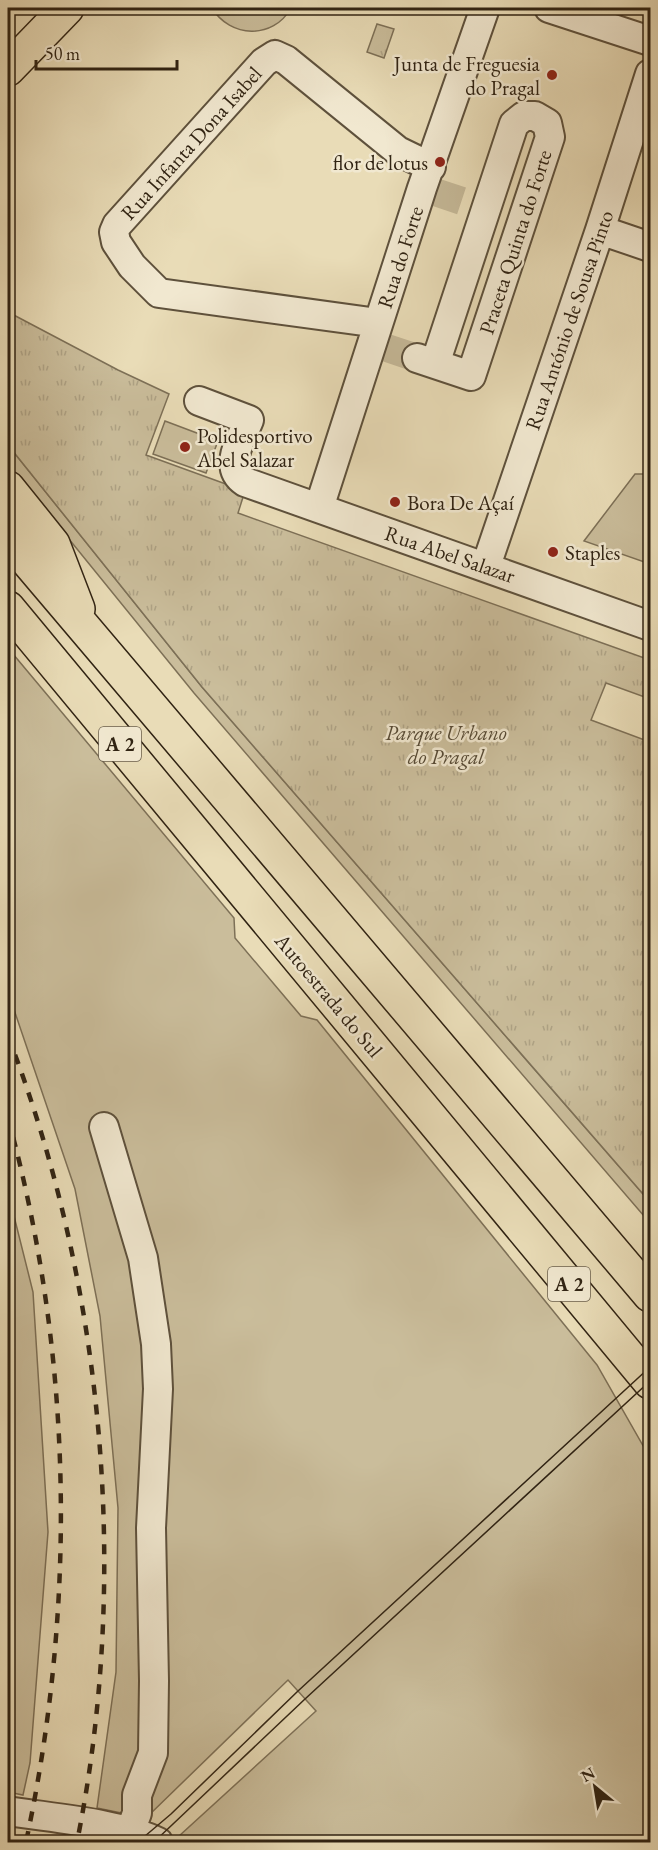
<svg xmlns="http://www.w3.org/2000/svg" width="658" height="1850" font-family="'EB Garamond',serif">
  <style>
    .grass { fill: #cabd9b; stroke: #7d7057; stroke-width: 1.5 }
    .park { fill: url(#park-tufts); stroke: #7d7057; stroke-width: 1.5 }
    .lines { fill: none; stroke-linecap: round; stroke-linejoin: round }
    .minor-tunnel { stroke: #c4b796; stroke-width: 28; stroke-dasharray: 28 14; stroke-linecap: butt }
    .minor-casing { stroke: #5e513c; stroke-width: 32 }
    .major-casing { stroke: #302313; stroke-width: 36 }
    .highway-casing { stroke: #302313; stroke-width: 36 }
    .minor { stroke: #f1e8d0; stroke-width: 28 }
    .major { stroke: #e9dcb7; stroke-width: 33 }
    .highway { stroke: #e9dcb7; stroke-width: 33 }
    .tram { stroke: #302313; stroke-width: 1.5 }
    .rail { stroke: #302313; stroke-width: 4.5; stroke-dasharray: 10 10; stroke-linecap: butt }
    .poi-dot { fill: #8f2418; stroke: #f1e8d0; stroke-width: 2 }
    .labels { text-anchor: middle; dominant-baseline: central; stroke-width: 5; stroke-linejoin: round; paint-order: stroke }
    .shield { fill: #f1e8d0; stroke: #6a5e4c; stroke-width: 1.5 }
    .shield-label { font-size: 20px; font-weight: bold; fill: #302313 }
    .poi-label { font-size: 21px; fill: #302313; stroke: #f1e8d0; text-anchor: start }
    .street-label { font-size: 21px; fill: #302313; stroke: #f1e8d0 }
    .park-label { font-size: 21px; font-style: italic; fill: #564a35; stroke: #f1e8d0 }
  </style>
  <defs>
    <pattern id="park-tufts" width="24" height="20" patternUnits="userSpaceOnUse" patternTransform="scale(1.5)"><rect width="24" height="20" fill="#cabd9b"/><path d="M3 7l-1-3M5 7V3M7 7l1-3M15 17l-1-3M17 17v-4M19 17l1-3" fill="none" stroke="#aea285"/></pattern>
  </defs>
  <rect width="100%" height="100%" fill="#e9dcb7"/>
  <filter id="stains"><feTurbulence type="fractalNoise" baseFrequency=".00333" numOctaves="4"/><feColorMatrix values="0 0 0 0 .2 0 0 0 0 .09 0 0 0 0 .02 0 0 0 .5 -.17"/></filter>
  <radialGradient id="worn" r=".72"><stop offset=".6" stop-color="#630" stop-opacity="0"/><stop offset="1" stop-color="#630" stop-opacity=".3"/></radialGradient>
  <path class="grass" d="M212,8h79c-18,32 -61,30 -79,0z
    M165,421l53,20 -12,32 -53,-19z
    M8,445l194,242 448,515v21l-456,-530 -186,-229z
    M635,474h10l4,8 -5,8 6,5v69l-66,-23z
    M8,648l226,270 1,20 66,78 16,4 280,345 53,93v384h-466l-6,-5 138,-126 -28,-31 -142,138 -49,-10 19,-136 2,-164 -18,-192 -25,-127 -67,-197z
    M8,1192l25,100 15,240 -18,231 -7,32 -15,-3z"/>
  <path class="park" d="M377,24l17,5 -10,29 -17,-6z
    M8,312l110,58 51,24 -23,61 99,36 -7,22 412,147v39l-44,-16 -15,37 59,22v460l-448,-515 -194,-242z"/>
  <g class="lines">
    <path class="minor-tunnel" d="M435,192l36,12
      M384,347l33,11"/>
    <defs>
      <path id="minor" d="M549,8l101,33
        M600,230l50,17
        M378,323l-219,-30 -27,-27 -16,-24 -2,-10 3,-7 147,-163 11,-7 11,5 112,91 33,16
        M417,358l54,18 79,-239 -3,-14 -12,-7h-11l-10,8 -79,240
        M199,401l50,19c-7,18 -27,47 -4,62l405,144
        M319,508l103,-320 63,-180
        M486,566l114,-336 50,-156
        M104,1127l39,131 13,86 2,45 -7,139 3,153 -1,72 -16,42v18l-7,19
        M8,1811c43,7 112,12 150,31"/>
      <path id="major" d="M8,69l59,-61"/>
      <path id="highway" d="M8,488l45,56 25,65
        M8,538l642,757
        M8,608l642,774"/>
    </defs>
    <use href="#minor" class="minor-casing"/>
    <use href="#major" class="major-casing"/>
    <use href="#highway" class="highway-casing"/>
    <use href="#minor" class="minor"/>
    <use href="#major" class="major"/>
    <use href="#highway" class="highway"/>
    <path class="tram" d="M138,1842l33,-28 127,-123 352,-324
      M154,1842l151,-143 345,-318"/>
    <path class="rail" d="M8,1036c97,251 122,543 69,806
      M8,1118c65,237 69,485 18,724"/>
  </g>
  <g class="poi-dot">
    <circle cx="552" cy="75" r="6"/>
    <circle cx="440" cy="162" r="6"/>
    <circle cx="185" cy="447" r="6"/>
    <circle cx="395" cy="502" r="6"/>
    <circle cx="553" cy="552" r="6"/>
  </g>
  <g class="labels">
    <g class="shield">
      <rect x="99" y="727" width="42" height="34" rx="4.5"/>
      <rect x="548" y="1267" width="42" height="34" rx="4.5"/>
    </g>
    <g class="shield-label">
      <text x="120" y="744">A 2</text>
      <text x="569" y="1284">A 2</text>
    </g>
    <g class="poi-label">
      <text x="540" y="63" text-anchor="end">Junta de Freguesia<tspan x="540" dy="24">do Pragal</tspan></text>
      <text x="428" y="162" text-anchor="end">flor de lotus</text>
      <text x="197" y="435">Polidesportivo<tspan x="197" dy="24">Abel Salazar</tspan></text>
      <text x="407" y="502">Bora De Açaí</text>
      <text x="565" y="552">Staples</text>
    </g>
    <g class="street-label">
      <text transform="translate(191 143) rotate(-48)">Rua Infanta Dona Isabel</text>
      <text transform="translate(515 242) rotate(-72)">Praceta Quinta do Forte</text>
      <text transform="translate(400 257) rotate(-72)">Rua do Forte</text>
      <text transform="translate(569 320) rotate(-71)">Rua António de Sousa Pinto</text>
      <text transform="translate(450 554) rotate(19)">Rua Abel Salazar</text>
      <text transform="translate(329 995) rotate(50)">Autoestrada do Sul</text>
    </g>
    <g class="park-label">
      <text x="446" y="732">Parque Urbano<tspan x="446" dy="24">do Pragal</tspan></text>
    </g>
  </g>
  <rect width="658" height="1850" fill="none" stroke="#e9dcb7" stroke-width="30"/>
  <rect x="9" y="9" width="640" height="1832" fill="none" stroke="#302313" stroke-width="3"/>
  <rect x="15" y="15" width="628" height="1820" fill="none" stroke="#302313" stroke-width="1.5"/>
  <g transform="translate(595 1787) rotate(330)" stroke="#f1e8d0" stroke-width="4.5" paint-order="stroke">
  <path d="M0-4.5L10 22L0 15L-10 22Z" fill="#302313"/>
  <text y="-9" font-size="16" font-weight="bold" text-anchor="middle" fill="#302313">N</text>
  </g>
  <path d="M36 60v9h141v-9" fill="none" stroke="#302313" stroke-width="3"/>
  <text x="45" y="60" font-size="18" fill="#302313" stroke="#f1e8d0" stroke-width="4.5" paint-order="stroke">50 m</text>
  <rect width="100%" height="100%" filter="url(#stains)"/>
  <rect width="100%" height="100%" fill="url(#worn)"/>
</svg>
